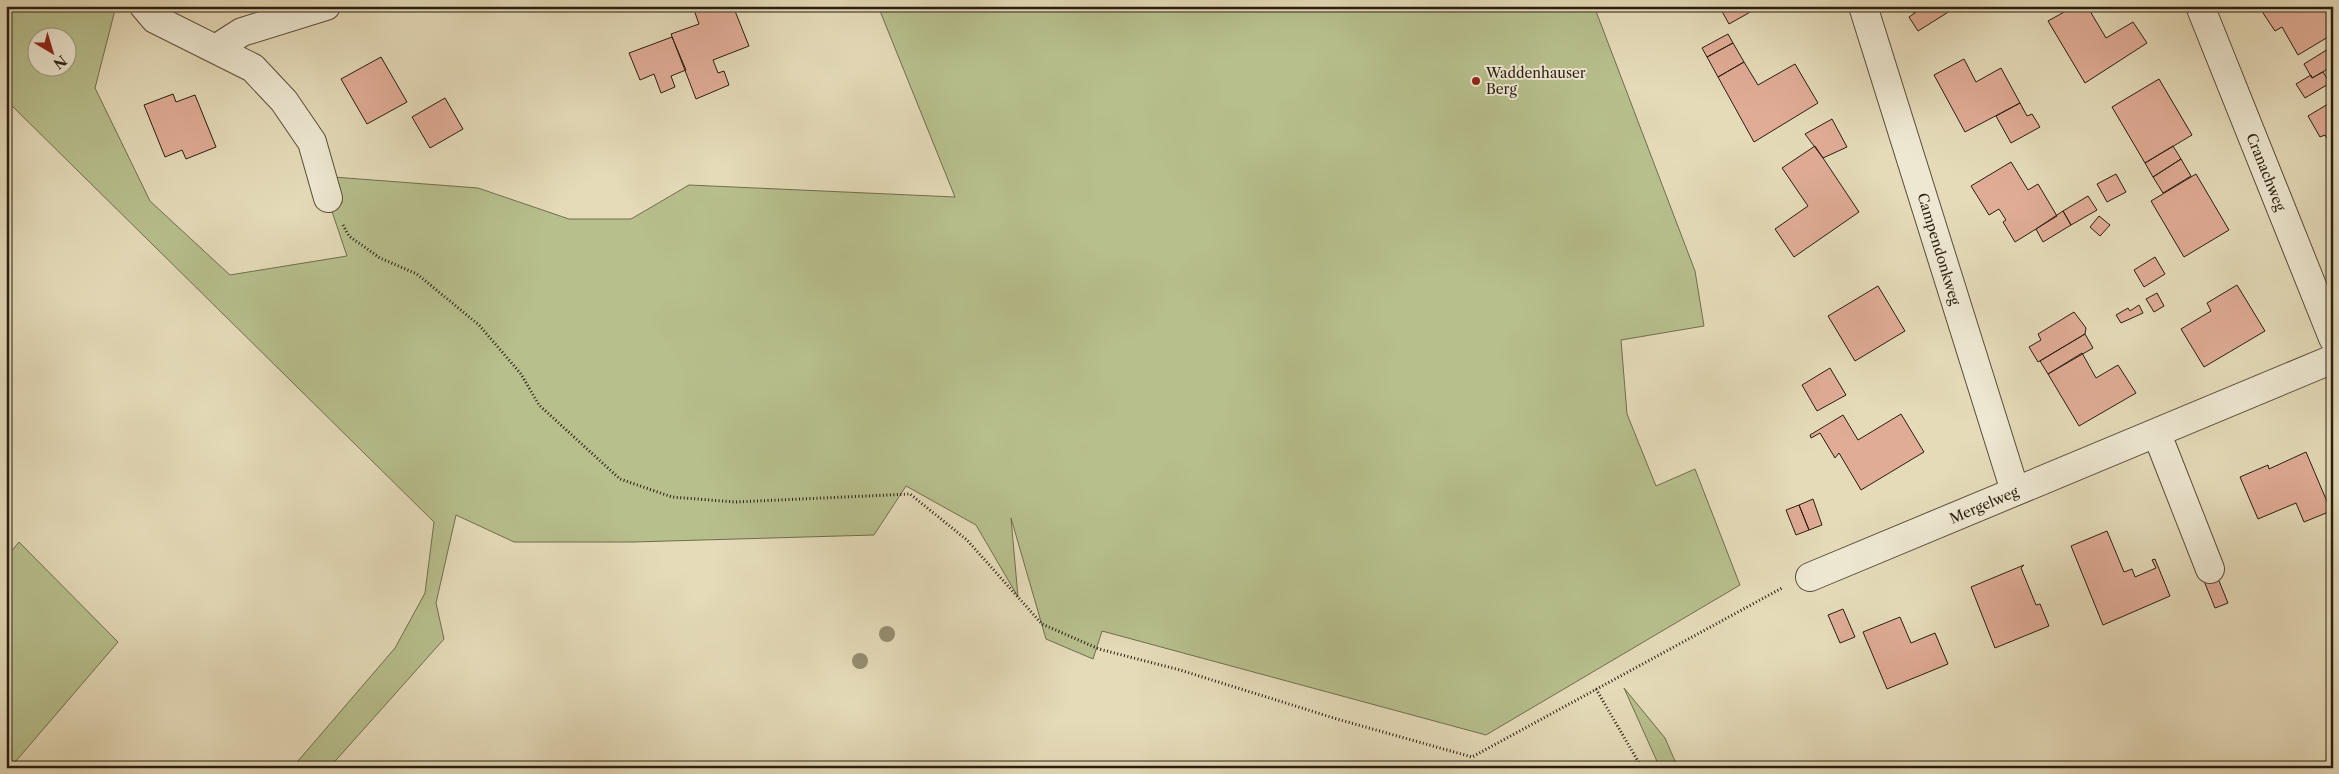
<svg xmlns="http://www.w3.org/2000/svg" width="2339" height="774" font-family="'Libre Caslon Text',serif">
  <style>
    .green { fill: #b7bf8d; stroke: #706e4e; fill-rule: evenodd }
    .building { fill: #e0ac96; stroke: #2a1e10 }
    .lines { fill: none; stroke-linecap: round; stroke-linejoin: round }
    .minor-casing { stroke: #594d3a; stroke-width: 30 }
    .path { stroke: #2a1e10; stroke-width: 3; stroke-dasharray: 1 2.5; stroke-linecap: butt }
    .minor { stroke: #eee8d2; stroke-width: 28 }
    .tree { fill: #958d71 }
    .poi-dot { fill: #8f2418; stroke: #eee8d2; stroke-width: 2 }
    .labels { text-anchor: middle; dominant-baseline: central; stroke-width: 4; stroke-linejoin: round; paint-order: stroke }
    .poi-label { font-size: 14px; fill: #2a1e10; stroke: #eee8d2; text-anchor: start }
    .street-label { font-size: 14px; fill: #2a1e10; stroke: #eee8d2 }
  </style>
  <rect width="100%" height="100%" fill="#e5dbb9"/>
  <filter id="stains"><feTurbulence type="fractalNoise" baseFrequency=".004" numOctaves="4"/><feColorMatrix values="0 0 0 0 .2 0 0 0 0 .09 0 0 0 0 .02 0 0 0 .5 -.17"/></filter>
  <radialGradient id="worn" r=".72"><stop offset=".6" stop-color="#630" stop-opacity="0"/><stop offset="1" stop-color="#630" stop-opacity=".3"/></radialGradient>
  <path class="green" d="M6,6h110l-21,82 55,113 80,74 117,-19 -27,-80 158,12 91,31h62l58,-34 266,12 -77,-191h716l101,265 9,55 -83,14 6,74 29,72 39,-17 45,116 -254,150 -384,-104 -9,28 -47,-20 -35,-121 7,79 -42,-72 -70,-39 -32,49 -240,7h-120l-58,-27 -20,88 8,36 -115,129h-37l103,-120 30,-55 9,-71 -428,-422zM38,38h30v30h-30z
    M19,542l99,100 -108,126h-4v-210z
    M1624,688l41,50 13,30h-18z"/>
  <path class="building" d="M696,6h37l16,40 -36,14 5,13 6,-2 5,14 -33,14 -25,-65 28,-10 -5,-14 3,-1z
    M1719,6h42l-32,18z
    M1909,6h16l-11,7z
    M1925,6h33l-40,25 -9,-14z
    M2075,6h12l19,32 27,-16 14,21 -62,40 -37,-62z
    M2271,6h52l10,16v12l-35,21 -16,-28 -7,4 -12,-18z
    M1728,34l5,9 -26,14 -5,-9z
    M672,37l14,33 -15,6 4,11 -14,6 -7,-19 -14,6 -11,-27z
    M1733,43l11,19 -26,15 -11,-20z
    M2333,46v20l-21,12 -8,-14z
    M381,57l26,45 -40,22 -26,-45z
    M1964,59l12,23 25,-14 19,35 -55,29 -31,-57z
    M1744,62l14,23 37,-21 23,39 -64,39 -36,-65z
    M2323,72l7,11 -25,15 -9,-14 15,-9 1,3z
    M2159,79l33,56 -47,28 -33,-56z
    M173,94l3,8 19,-7 21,52 -30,12 -4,-9 -17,7 -21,-52z
    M445,98l18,31 -33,19 -18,-31z
    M2333,101v47l-8,-13 -5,2 -12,-21z
    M2020,103l7,13 5,-2 8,13 -29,16 -15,-27z
    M1832,119l15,28 -24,11 -18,-24z
    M1815,146l44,66 -65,45 -19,-28 33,-23 -26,-38z
    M2173,146l8,13 -28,18 -8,-14z
    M2181,159l10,17 -28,17 -10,-16z
    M2011,162l17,28 10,-6 19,32 -42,26 -12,-20 3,-2 -7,-11 -10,6 -18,-29z
    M2116,174l10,18 -19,10 -10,-18z
    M2196,174l33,56 -45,27 -33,-56z
    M2088,196l9,14 -26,15 -8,-14z
    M2063,211l8,14 -28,17 -7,-13z
    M2099,216l11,9 -10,11 -10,-9z
    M2155,257l10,17 -21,13 -10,-17z
    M2237,285l28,46 -61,36 -23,-38 30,-18 -4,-8z
    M1878,286l27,45 -50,30 -27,-45z
    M2157,293l7,13 -10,6 -8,-13z
    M2139,305l4,8 -22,10 -5,-8 12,-7 2,3z
    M2074,312l12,16 -1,6 -47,28 -9,-15 12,-7 -3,-6z
    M2085,334l8,14 -45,26 -8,-13z
    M2082,353l14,25 22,-13 18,28 -57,33 -31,-52z
    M1830,368l16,27 -29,16 -15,-26z
    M1901,414l23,38 -63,38 -22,-37 -4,5 -15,-25 -9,5 -1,-3 33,-20 15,25z
    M2306,452l25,59 -27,11 -8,-19 -38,16 -18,-42 28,-12 1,4z
    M1813,499l9,26 -13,5 -10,-25z
    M1799,505l10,25 -13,5 -10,-25z
    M2107,531l17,41 8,-3 3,8 21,-9 -4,-8 3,-1 15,37 -67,29 -32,-79z
    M2024,565l-3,3 15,37 4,-1 9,22 -54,22 -24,-61z
    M2217,576l11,27 -13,5 -11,-27z
    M1843,609l12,28 -15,6 -12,-28z
    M1900,617l11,26 24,-10 13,31 -61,25 -24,-57z"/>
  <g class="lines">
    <defs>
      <path id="minor" d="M144,6l11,13 98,49 31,33 28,41 16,56
        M1863,6l152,485
        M2200,6l133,332
        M217,48l25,-16 84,-26
        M2157,434l53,135
        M1810,577l523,-218"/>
    </defs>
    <use href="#minor" class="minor-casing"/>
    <path class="path" d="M343,225l6,11 31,22 37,16 62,51 42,49 18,31 81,74 52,18 63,5 175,-8 57,46 75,84 57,25 81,21 157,49 135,38 310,-169
      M1596,689l46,79"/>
    <use href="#minor" class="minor"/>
  </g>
  <g class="tree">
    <circle cx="887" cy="634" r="8"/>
    <circle cx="860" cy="661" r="8"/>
  </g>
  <circle class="poi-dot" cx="1476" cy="81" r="5"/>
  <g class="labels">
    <g class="poi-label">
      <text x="1486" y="73">Waddenhauser<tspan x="1486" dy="16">Berg</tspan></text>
    </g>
    <g class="street-label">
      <text transform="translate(2266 172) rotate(68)">Cranachweg</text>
      <text transform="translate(1939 249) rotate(73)">Campendonkweg</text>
      <text transform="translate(1984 505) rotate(-23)">Mergelweg</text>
    </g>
  </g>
  <rect width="2339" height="774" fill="none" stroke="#e5dbb9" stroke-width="25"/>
  <rect x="8" y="8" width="2324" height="759" fill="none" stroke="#2a1e10" stroke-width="2.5"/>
  <rect x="12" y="12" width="2314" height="749" fill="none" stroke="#2a1e10"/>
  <g transform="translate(52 52) rotate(142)"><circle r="24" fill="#eee8d2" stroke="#a09784"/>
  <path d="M0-4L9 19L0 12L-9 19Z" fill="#8f2418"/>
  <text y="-8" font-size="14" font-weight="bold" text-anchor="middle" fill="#2a1e10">N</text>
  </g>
  <rect width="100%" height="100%" filter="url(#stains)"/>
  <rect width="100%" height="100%" fill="url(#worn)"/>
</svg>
